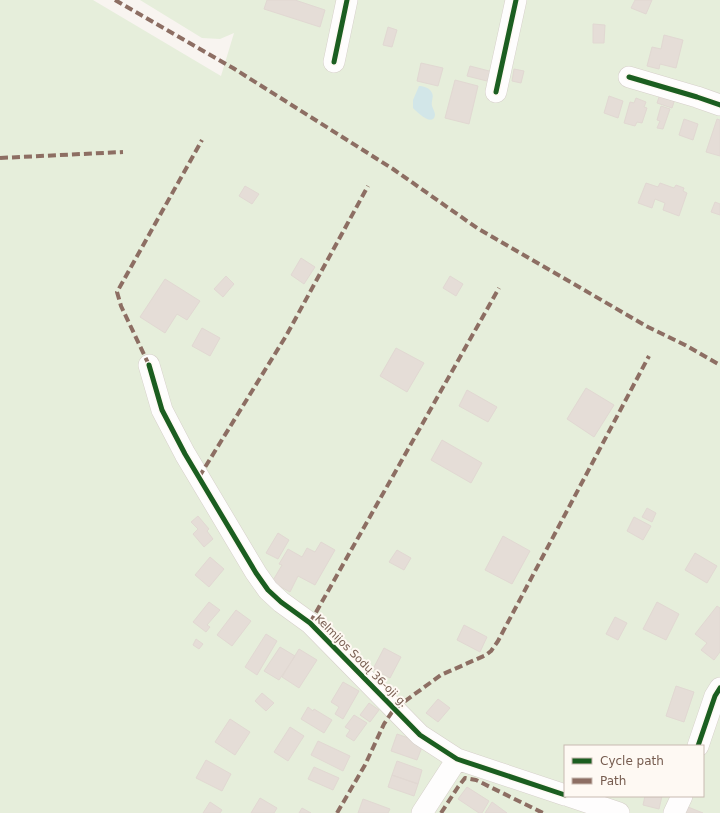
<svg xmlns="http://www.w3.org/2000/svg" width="720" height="813" font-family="'DejaVu Sans',sans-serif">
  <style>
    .green { fill: #e6eedb; fill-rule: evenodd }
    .water { fill: #d2e6e8 }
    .building { fill: #e5ddd7; stroke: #e1d8d2 }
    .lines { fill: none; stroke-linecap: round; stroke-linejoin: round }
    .minor-casing { stroke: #d6d0ca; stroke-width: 22 }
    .minor { stroke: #fefdfd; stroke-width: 21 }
    .quiet { stroke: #8d6e63; stroke-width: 4; stroke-dasharray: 8 4; stroke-linecap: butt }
    .cycleway-casing { stroke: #fef9f3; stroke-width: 8 }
    .cycleway { stroke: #1b5e20; stroke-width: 5 }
    .labels { text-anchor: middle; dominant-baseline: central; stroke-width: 4; stroke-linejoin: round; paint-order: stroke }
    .street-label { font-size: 11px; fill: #765c4f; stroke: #fef9f3 }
  </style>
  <rect width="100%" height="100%" fill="#f8f4f0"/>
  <path class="green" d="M0,0h93l128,76 13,-43 -14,6 -18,-1 -62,-38h580v813h-720zM565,746h138v50h-138z"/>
  <path class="water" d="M419,86c5,0 11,2 13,7 2,4 -1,8 0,13 1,3 3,6 3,9 -2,13 -19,-4 -22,-7v-8z"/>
  <path class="building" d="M267,0h28l30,10 -5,17 -56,-18z
    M635,0h17l-6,14 -15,-6z
    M593,24l12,1 -1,18h-11z
    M388,27l9,3 -5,17 -9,-2z
    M664,35l19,5 -7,28 -16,-4 -1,5 -12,-3 5,-19 9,2z
    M421,63l22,5 -5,18 -21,-5z
    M470,66l23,6 -2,10 -24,-6z
    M514,69l10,2 -3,12 -9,-2z
    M455,80l23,6 -9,38 -24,-6z
    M660,94l15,5 -3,9 -15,-5z
    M609,96l14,5 -5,17 -14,-5z
    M636,98l10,4 -2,5 3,1 -5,15 -5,-1 -2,4 -11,-3 6,-21 4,1z
    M661,106l9,3 -7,20 -6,-1 3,-7 -3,-1z
    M684,119l14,5 -5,16 -14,-5z
    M717,119l3,1v36l-14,-4z
    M646,183l12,4 2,-4 14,5 2,-3 8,3 -1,3 4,2 -8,23 -16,-6 2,-7 -10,-4 -3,9 -14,-5z
    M245,186l14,8 -7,10 -13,-8z
    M715,202l5,2v11l-9,-3z
    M301,258l14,9 -11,17 -13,-9z
    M226,276l8,8 -11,13 -9,-8z
    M450,276l13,8 -7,12 -13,-8z
    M165,279l35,22 -13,19 -10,-6 -12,19 -25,-16z
    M202,328l18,10 -10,18 -18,-10z
    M396,348l28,15 -17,29 -27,-16z
    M586,388l28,17 -20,32 -27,-18z
    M467,390l30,17 -9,15 -29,-16z
    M442,440l40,23 -11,20 -40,-23z
    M647,508l9,5 -4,9 -10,-5z
    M198,516l11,13 -2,2 6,8 -9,8 -11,-13 5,-5 -7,-7z
    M634,517l17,9 -8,14 -16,-9z
    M278,533l11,7 -11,19 -12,-6z
    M503,536l27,15 -18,33 -27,-14z
    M321,542l14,8 -20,35 -17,-9 -8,16 -18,-10 10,-17 -3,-1 9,-15 14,8 5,-9 8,4z
    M397,550l14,8 -7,12 -15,-8z
    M695,553l22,13 -10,17 -22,-13z
    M210,557l14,12 -15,18 -14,-12z
    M209,602l11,8 -13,15 3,2 -4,5 -13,-10z
    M657,602l22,12 -13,26 -23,-11z
    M717,606l3,2v44l-6,8 -13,-10 6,-7 -12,-9z
    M236,610l15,11 -19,25 -15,-11z
    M615,617l12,6 -9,17 -12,-6z
    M464,625l23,12 -7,15 -23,-12z
    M266,634l11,7 -20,34 -12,-8z
    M196,639l7,5 -4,5 -6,-4z
    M280,647l15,9 -16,24 -15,-9z
    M384,648l17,9 -11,21 -17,-9z
    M299,649l18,11 -18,28 -17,-11z
    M343,682l16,9 -16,28 -8,-5 4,-7 -8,-5z
    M676,686l18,6 -10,30 -18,-6z
    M262,693l12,10 -8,8 -11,-10z
    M438,699l12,9 -12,14 -12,-9z
    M369,703l10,7 -9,12 -10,-7z
    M308,707l5,4 1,-2 18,11 -8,13 -23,-14z
    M354,715l13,8 -13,18 -8,-5 4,-6 -5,-3z
    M230,719l20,13 -15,23 -20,-13z
    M290,727l14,9 -16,25 -14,-9z
    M397,734l20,7 5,6 -5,13 -26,-9z
    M318,741l32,15 -7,15 -32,-16z
    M206,760l25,14 -9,17 -26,-13z
    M397,761l25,9 -4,14 -26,-9z
    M314,767l25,11 -6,12 -25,-11z
    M392,775l26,9 -4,12 -26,-9z
    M467,787l22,14 -7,12h-3l-21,-14z
    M645,796h17l-3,13 -16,-4z
    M260,798l17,10 -3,5h-23z
    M363,799l27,10 -2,4h-30z
    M210,802l12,8 -2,3h-17z
    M492,802l15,11h-22z
    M688,807l15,6h-18z
    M302,808l9,5h-12z"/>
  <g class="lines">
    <defs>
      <path id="minor" d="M334,62l13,-62
        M629,77l68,20 23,8
        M496,92l20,-92
        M149,365l13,45 23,44 71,119 12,17 13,12 29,21 110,112 37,24 108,36
        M698,746l17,-50 5,-8
        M569,796l50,17
        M422,813l35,-54
        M674,813l8,-17"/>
    </defs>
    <use href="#minor" class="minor-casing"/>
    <use href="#minor" class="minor"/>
    <path class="quiet" d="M115,0l118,68 160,101 84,59 171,99 37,18 35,20
      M0,158l123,-6
      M149,365l-28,-59 -4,-14 85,-152
      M199,477l87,-141 82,-150
      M310,623l189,-335
      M337,813l28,-48 19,-41 10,-15 47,-34 45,-20 5,-4 7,-10 151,-285
      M441,813l17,-26 7,-9 11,2 67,33"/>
    <defs>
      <path id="cycleway" d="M334,62l13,-62
        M629,77l68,20 23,8
        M496,92l20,-92
        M149,365l13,45 23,44 71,119 12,17 13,12 29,21 110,112 37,24 108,36
        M698,746l17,-50 5,-8"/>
    </defs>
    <use href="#cycleway" class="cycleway-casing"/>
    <use href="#cycleway" class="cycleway"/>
  </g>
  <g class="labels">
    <g class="street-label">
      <text transform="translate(361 661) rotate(45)">Kelmijos Sodų 36-oji g.</text>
    </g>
  </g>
  <rect x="564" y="745" width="140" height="52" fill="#fef9f3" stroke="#c8bab1"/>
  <rect x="572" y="758" width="20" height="6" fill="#1b5e20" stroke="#c8bab1"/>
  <text x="600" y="765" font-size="12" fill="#765c4f">Cycle path</text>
  <rect x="572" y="778" width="20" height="6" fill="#8d6e63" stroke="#c8bab1"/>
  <text x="600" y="785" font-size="12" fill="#765c4f">Path</text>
</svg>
